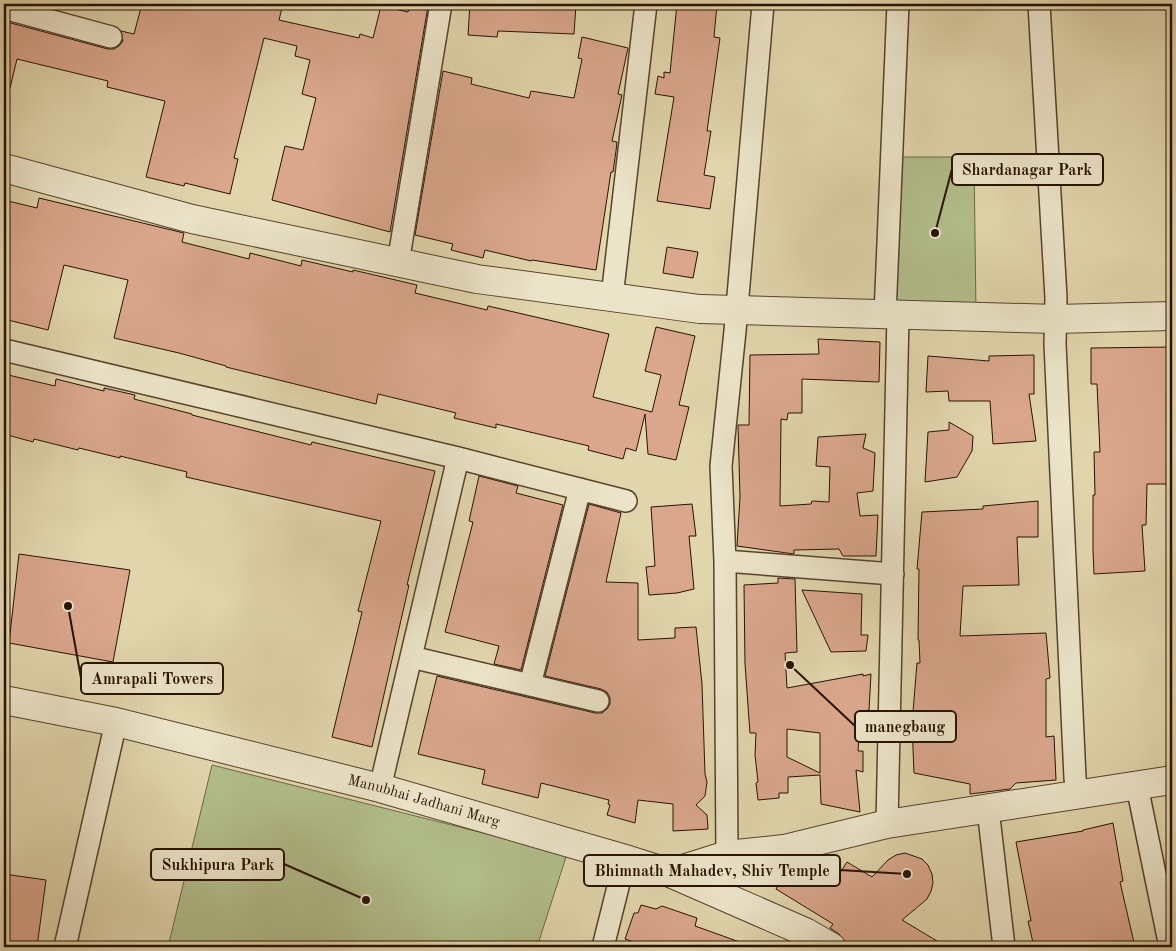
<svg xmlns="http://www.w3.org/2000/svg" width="1176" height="951" font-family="'Old Standard TT',serif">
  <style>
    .green { fill: #b1bd8a; stroke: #6c6846 }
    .building { fill: #daa78d; stroke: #281201; fill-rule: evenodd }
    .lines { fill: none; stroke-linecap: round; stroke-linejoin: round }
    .minor-casing { stroke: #56432c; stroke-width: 24 }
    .tertiary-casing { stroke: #56432c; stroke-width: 30 }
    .minor { stroke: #ece4c9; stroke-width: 21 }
    .tertiary { stroke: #ece4c9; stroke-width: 28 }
    .labels { text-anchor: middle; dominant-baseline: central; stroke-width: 4; stroke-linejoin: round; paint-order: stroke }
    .street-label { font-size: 15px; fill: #281201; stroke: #ece4c9 }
    .leader { fill: none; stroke: #281201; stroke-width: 2 }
    .callout-dot { fill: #281201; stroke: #ece4c9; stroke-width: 2 }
    .callout { fill: #ece4c9; stroke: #281201; stroke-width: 2 }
    .callout-label { font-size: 16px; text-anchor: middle; font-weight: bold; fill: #281201 }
  </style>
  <rect width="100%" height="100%" fill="#e1d5ac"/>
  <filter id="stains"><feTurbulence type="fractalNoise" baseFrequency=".004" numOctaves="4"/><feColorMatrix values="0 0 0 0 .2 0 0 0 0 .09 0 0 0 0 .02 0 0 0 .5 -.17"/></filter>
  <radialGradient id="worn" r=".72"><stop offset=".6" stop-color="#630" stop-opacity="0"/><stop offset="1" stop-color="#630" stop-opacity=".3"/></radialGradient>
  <path class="green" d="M897,157h77l2,156 -81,-4z
    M212,765l355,89 -30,93h-369z"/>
  <path class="building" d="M142,4h141l-4,16 80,18 1,-4 13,4 8,-32 27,6 2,-8 18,2 -38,226 -118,-32 13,-54 18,4 13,-52 -14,-4 8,-34 -15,-4 2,-10 -33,-8 -30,120 4,1 -8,35 -45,-11 -1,3 -38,-9 19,-76 -58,-14 1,-6 -91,-22 -7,29h-6v-54l3,-12 101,27h6l5,-3 4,-5 -2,-10 13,3z
    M470,4h106l-2,30 -76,-3 -1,6 -29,-2z
    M677,4h40l-3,33 6,1 -13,93h4l-7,44 11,2 -5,32 -53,-8 17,-104 -19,-3 3,-18 6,2v-6l6,1z
    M582,37l46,11 -10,46 4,1 -10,46 5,1 -1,9 -3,21h-2l-15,98 -64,-10 -1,1 -46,-11 -2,8 -32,-8 2,-6 -38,-9 28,-164 29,7 -1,6 58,14 2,-7 43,7 8,-39 -4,-1z
    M39,198l145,35 -2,9 67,17 1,-6 51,13 1,-6 51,12v-2l64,15 -2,8 72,17 1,-4 121,28 -16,63 59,15 9,-37 -16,-4 11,-44 39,9 -16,69 10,2 -13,53 -28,-6 -3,-40 -9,37 -10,-3 -3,11 -35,-9 1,-4 -93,-22v4l-42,-10 2,-5 -78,-19 -2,10 -150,-37v-1l-47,-13 -65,-15 14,-58 -64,-15 -16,65 -44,-11v-119l33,8z
    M667,247l31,5 -5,26 -30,-5z
    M818,339l62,3 -1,40 -77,-3v34h-14l-1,7 -6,-1 -1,87 31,-2 1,-3 17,1 1,-35 -14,-1 2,-29 48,-3 -3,14 12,5 -2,38 -16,2 3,23 18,-1 -2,41h-33l-4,-7 -45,1v4l-57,-8 3,-49 -2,-72h11l1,-70 69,-1z
    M1172,347v137h-25l-1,41h-4l3,46 -51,3 -1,-24v-55h2l-1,-43h6l-3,-68h-6v-36z
    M1034,355v39h-5l7,47 -43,3 -3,-43h-41l-1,-10 -22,1 2,-36 61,5v-5z
    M4,374l51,12 1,-7 48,12v-3l31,7 -1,4 58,15v1l119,30 1,-3 123,29 -28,114h2l-37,162 -40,-10 30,-125 -4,-1 23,-90 -195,-44 1,-5 -67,-16v2l-41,-10 -1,2 -44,-11 -1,3 -29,-8z
    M949,422l24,14 -1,15 -15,26 -32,5 3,-50 21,-2z
    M479,476l39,10 -2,7 47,12 -42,165 -27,-6 5,-18 -54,-14 28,-110 -4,-1z
    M1038,501v36h-21l2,48 -56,1 -3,50 86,-3 4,45 -4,1v58l8,-1 2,44 -40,3 -6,6 -40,5v-10l-56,-11 -2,-49 5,-61h3l-1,-23h-1l1,-71h-2l5,-57 61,-3v-3z
    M589,504l32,9 -15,69 32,1v57l37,-2v-10l21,-1 6,57 3,90 2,8 -2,14 -9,9 11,10 1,14 -35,2v-27l-35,-4 -3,23 -28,-8 3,-10 -2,-1 1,-4 -68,-17 -3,15 -56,-14 3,-14 -67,-16 19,-78 158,37h7l5,-4 3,-5v-6l-3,-6 -6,-3 -56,-13z
    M692,504l4,32h-7l5,53 -17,4 -28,2 -3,-28 9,-1 -4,-59z
    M19,554l111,16 -17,92 -104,-19z
    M778,578l17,1 2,73 -12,1 2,35 76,-14v2l8,-2 -2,36 -8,2 -3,39h5v21l-7,-2 4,42 -39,-8 -1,-29 -32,2v16h-9v5l-21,2 -2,-17 2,-1 -3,-27 1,-22h-6l-5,-69 -1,-79 34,-2zM787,729l33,4v40l-33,-16z
    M802,590l60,4 -1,41h7l-2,16 -35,1z
    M1113,823l10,58 -3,1 15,65h-101l-6,-26h3l-15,-79 67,-11v-1z
    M905,853l17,6 6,6 4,9 1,9 -2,8 -4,8 -25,21 45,27h-93l-9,-5 -6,-8 -9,-6 3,-4 -57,-35 15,-26 14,-3 31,19 11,-17 25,15 16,-17 8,-5z
    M4,874l42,6 -9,67h-33z
    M641,905l15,4 6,-3 35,12 -2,8 53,19v2h-99l-24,-8 9,-26h4z"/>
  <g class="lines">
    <defs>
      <path id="minor" d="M1039,4l17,294 -1,46 20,434 3,17
        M4,8l107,29
        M398,263l43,-259
        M612,297l34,-293
        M885,315l13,-311
        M4,350l454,108 168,43
        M725,561l168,13
        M411,657l187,44
        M530,685l50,-196
        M1137,786l33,161
        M380,788l78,-330
        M988,809l16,138
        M887,824l11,-509
        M727,855l-2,-294 -4,-95 14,-135 28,-327
        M65,947l51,-225
        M603,947l22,-88"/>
      <g id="tertiary">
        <path d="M4,168l188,51 285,60 223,30 356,10 116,-3"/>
        <path id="s1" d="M4,700l112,22 264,66 245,71 45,14 135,59 26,15"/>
        <path d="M670,873l57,-18 57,-6 103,-25 285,-44"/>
      </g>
    </defs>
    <use href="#minor" class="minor-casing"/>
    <use href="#tertiary" class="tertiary-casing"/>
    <use href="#minor" class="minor"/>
    <use href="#tertiary" class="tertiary"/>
  </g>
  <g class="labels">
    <g class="street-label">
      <text stroke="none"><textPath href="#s1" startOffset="432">Manubhai Jadhani Marg</textPath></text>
    </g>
  </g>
  <path class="leader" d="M935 233L952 169M68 606L81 678M790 665L855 726M366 900L284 864M907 874L840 870"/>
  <g class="callout-dot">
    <circle cx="935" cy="233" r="5"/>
    <circle cx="68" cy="606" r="5"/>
    <circle cx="790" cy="665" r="5"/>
    <circle cx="366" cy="900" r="5"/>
    <circle cx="907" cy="874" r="5"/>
  </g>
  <g class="callout">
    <rect x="952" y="154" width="151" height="31" rx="5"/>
    <rect x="81" y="663" width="142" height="31" rx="5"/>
    <rect x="855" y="711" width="101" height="31" rx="5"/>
    <rect x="151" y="849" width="133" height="31" rx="5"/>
    <rect x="584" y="855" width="256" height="31" rx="5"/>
  </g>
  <g class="callout-label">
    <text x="1027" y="175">Shardanagar Park</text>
    <text x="152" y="684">Amrapali Towers</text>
    <text x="905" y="732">manegbaug</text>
    <text x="218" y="870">Sukhipura Park</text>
    <text x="712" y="876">Bhimnath Mahadev, Shiv Temple</text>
  </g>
  <rect width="1176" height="951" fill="none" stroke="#e1d5ac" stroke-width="20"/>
  <rect x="5" y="5" width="1166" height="941" fill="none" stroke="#281201" stroke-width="2.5"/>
  <rect x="10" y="10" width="1156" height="931" fill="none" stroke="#281201"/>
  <rect width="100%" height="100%" filter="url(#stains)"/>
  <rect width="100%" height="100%" fill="url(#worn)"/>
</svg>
